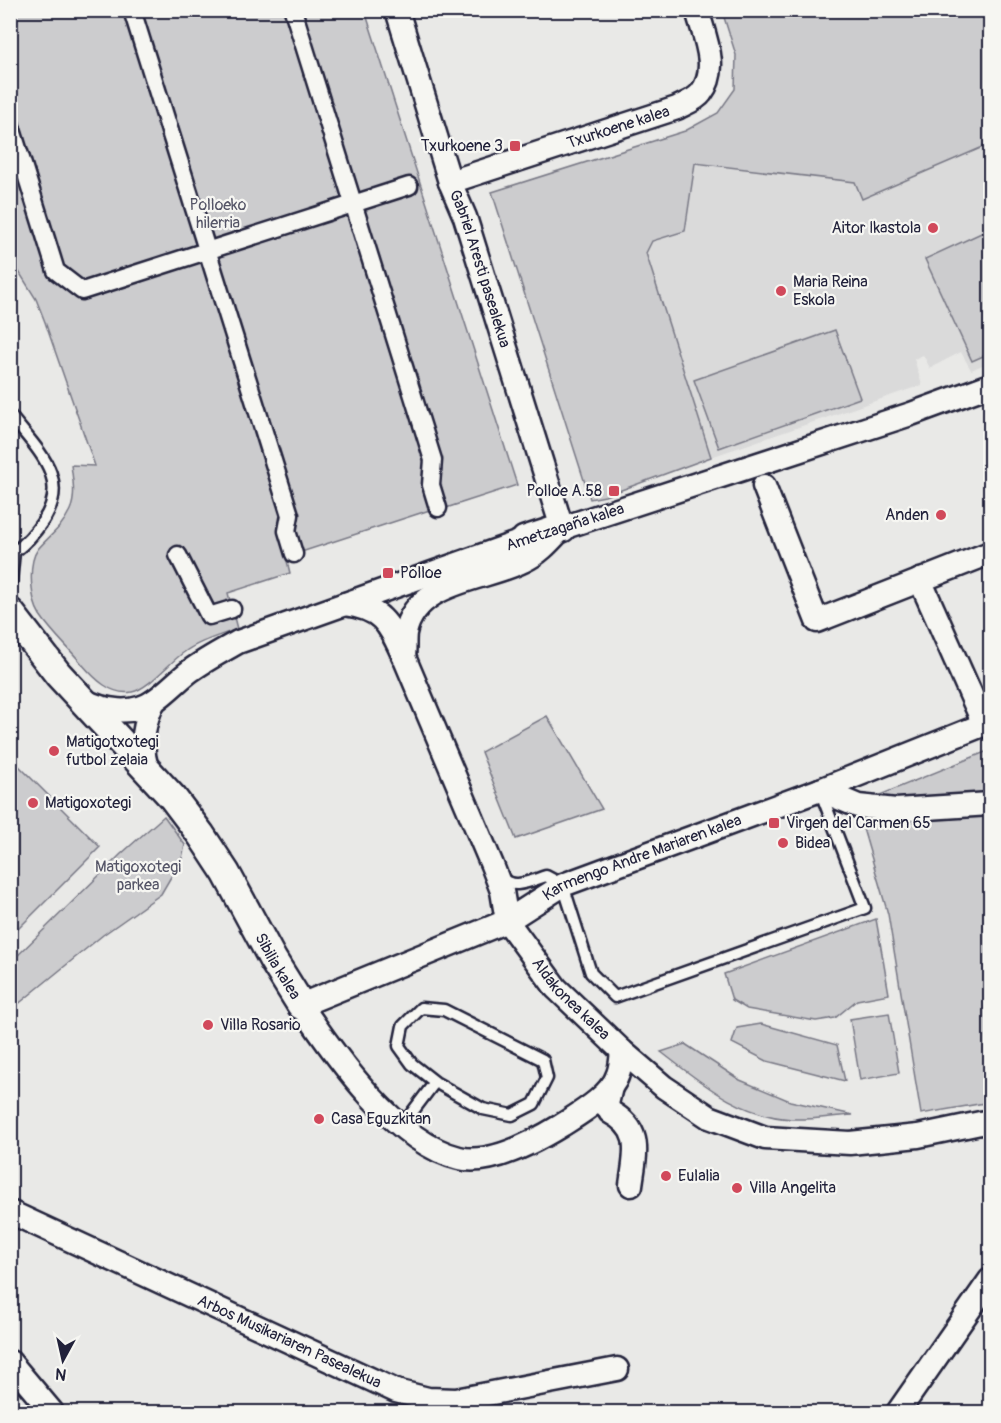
<svg xmlns="http://www.w3.org/2000/svg" width="1001" height="1423" font-family="Pangolin,sans-serif">
  <style>
    .built { fill: #dadada }
    .green { fill: #ccccce; stroke: #777784; stroke-width: 1.5 }
    .lines { fill: none; stroke-linecap: round; stroke-linejoin: round }
    .service-casing { stroke: #22223b; stroke-width: 15 }
    .pedestrian-casing { stroke: #22223b; stroke-width: 21 }
    .minor-casing { stroke: #22223b; stroke-width: 27 }
    .tertiary-casing { stroke: #22223b; stroke-width: 32 }
    .service { stroke: #f6f6f2; stroke-width: 10 }
    .pedestrian { stroke: #f6f6f2; stroke-width: 16 }
    .minor { stroke: #f6f6f2; stroke-width: 22 }
    .tertiary { stroke: #f6f6f2; stroke-width: 27 }
    .poi-dot { fill: #d1495b; stroke: #f6f6f2; stroke-width: 2 }
    .labels { text-anchor: middle; dominant-baseline: central; stroke-width: 4.5; stroke-linejoin: round; paint-order: stroke }
    .street-label { font-size: 16px; fill: #22223b; stroke: #f6f6f2 }
    .poi-label { font-size: 16px; fill: #22223b; stroke: #f6f6f2; text-anchor: start }
    .park-label { font-size: 16px; fill: #555567; stroke: #f6f6f2 }
  </style>
  <rect width="100%" height="100%" fill="#e9e9e7"/>
  <filter id="ink" filterUnits="userSpaceOnUse"><feTurbulence type="fractalNoise" baseFrequency=".0167" numOctaves="2"/><feDisplacementMap in="SourceGraphic" scale="12" xChannelSelector="R" yChannelSelector="G"/><feConvolveMatrix kernelMatrix="1 2 1 2 8 2 1 2 1" color-interpolation-filters="sRGB"/></filter>
  <g filter="url(#ink)">
    <path class="built" d="M990,144v218l-19,8 -10,-18 -31,16 -7,-13 -9,4 8,26 -211,72 -65,-205 6,-11 33,-10 10,-68 160,19 8,17z"/>
    <path class="green" d="M11,11h354l152,474 -71,23 -1,-3 -159,52 4,16 -62,20 9,36c-18,7 -38,12 -54,24 -14,10 -35,36 -51,39 -21,4 -38,-14 -50,-28 -13,-16 -30,-31 -42,-49 -9,-14 -13,-51 -2,-66 12,-14 23,-20 32,-39 6,-13 3,-30 1,-45l24,1 -50,-144 -9,-23 -25,-40z
      M722,11h268v133l-128,55 -7,-17 -160,-19 -10,68 -33,10 -6,12 65,204 -106,39 -15,3 -98,-307 193,-61 33,-18 17,-24 1,-34z
      M990,229v124l-18,8 -47,-102z
      M835,330l25,68 -141,50 -25,-68z
      M547,716l55,93 -86,30 -35,-87z
      M990,750v352l-69,12 -33,-200 -26,-89 8,-26z
      M11,758l89,89 -89,89z
      M164,816l21,29 -3,13 -21,36 -58,41 -92,75v-48l110,-108z
      M876,919l13,75 -32,6 -22,18 -19,3 -69,-12 -15,-9 -8,-26z
      M889,1013l10,60 -39,7 -10,-61z
      M761,1024l76,21 8,36 -78,-20 -35,-18 5,-15z
      M685,1044l55,36 50,21 63,14c-20,1 -41,5 -61,4 -53,-3 -90,-36 -131,-67z"/>
    <g class="lines">
      <defs>
        <path id="service" d="M10,415c26,34 62,63 33,106 -8,12 -18,23 -29,31l-4,39
          M500,876c12,15 30,5 46,0l17,9 28,88 24,24 250,-89 -44,-115
          M421,1008l23,2 99,50 4,18 -13,26 -22,11 -29,-6 -48,-27 -23,-18 -13,-18 4,-20z
          M401,1127l34,-45"/>
        <path id="pedestrian" d="M132,10l158,505 -3,16 7,23
          M293,10l140,450 -2,25 7,23
          M10,123l46,148 26,20 327,-105
          M178,555l31,61 23,-7"/>
        <g id="minor">
          <path id="s1" d="M397,10l53,172 15,35 97,311"/>
          <path id="s2" d="M450,182l227,-74c7,-4 19,-8 24,-15 19,-24 3,-57 -4,-83"/>
          <path d="M764,486l53,135 173,-68"/>
          <path d="M562,528l349,-114 79,-29"/>
          <path d="M920,580l64,144"/>
          <path id="s3" d="M345,604c39,5 44,21 59,53l88,208 10,26 5,30 49,67 66,63 42,36 45,30 56,21 85,5 68,-7 72,-15"/>
          <path d="M404,656c1,-7 0,-16 1,-23 11,-53 79,-52 118,-72 17,-8 27,-20 39,-33"/>
          <path d="M83,700c21,11 50,16 71,1 13,-9 24,-21 36,-30 15,-11 32,-20 48,-29l287,-102"/>
          <path d="M147,769c-7,-24 -4,-45 7,-68"/>
          <path d="M820,790l38,16 38,4 94,-6"/>
          <path id="s4" d="M622,1051c-1,7 -1,16 -4,23 -6,21 -39,40 -56,51 -26,16 -71,41 -103,33 -63,-15 -124,-102 -158,-153l206,-84 56,-36 257,-95 170,-68"/>
          <path d="M611,1087l-4,17 3,8c34,18 25,42 21,73"/>
          <path id="s5" d="M10,1212l386,179 32,8 28,1 161,-31"/>
          <path d="M10,1362l42,50"/>
          <path d="M898,1412l92,-132"/>
        </g>
        <g id="tertiary">
          <path d="M525,540l37,-12"/>
          <path id="s6" d="M10,612l48,62 115,124 28,37 25,38 47,87 28,45"/>
        </g>
      </defs>
      <use href="#service" class="service-casing"/>
      <use href="#pedestrian" class="pedestrian-casing"/>
      <use href="#minor" class="minor-casing"/>
      <use href="#tertiary" class="tertiary-casing"/>
      <use href="#service" class="service"/>
      <use href="#pedestrian" class="pedestrian"/>
      <use href="#minor" class="minor"/>
      <use href="#tertiary" class="tertiary"/>
    </g>
  </g>
  <g class="poi-dot">
    <rect x="509" y="140" width="12" height="12" rx="3"/>
    <circle cx="933" cy="228" r="6"/>
    <circle cx="781" cy="291" r="6"/>
    <rect x="608" y="485" width="12" height="12" rx="3"/>
    <circle cx="941" cy="515" r="6"/>
    <rect x="382" y="567" width="12" height="12" rx="3"/>
    <circle cx="54" cy="751" r="6"/>
    <circle cx="33" cy="803" r="6"/>
    <rect x="768" y="817" width="12" height="12" rx="3"/>
    <circle cx="783" cy="843" r="6"/>
    <circle cx="208" cy="1025" r="6"/>
    <circle cx="319" cy="1119" r="6"/>
    <circle cx="666" cy="1176" r="6"/>
    <circle cx="737" cy="1188" r="6"/>
  </g>
  <g class="labels">
    <g class="street-label">
      <text stroke="none"><textPath href="#s2" startOffset="177">Txurkoene kalea</textPath></text>
      <text stroke="none"><textPath href="#s1" startOffset="272">Gabriel Aresti pasealekua</textPath></text>
      <text transform="translate(565 527) rotate(-18)">Ametzagaña kalea</text>
      <text stroke="none"><textPath href="#s4" startOffset="808">Karmengo Andre Mariaren kalea</textPath></text>
      <text stroke="none"><textPath href="#s6" startOffset="446">Sibilia kalea</textPath></text>
      <text stroke="none"><textPath href="#s3" startOffset="470">Aldakonea kalea</textPath></text>
      <text stroke="none"><textPath href="#s5" startOffset="308">Arbos Musikariaren Pasealekua</textPath></text>
    </g>
    <g class="poi-label">
      <text x="503" y="146" text-anchor="end">Txurkoene 3</text>
      <text x="921" y="228" text-anchor="end">Aitor Ikastola</text>
      <text x="793" y="282">Maria Reina<tspan x="793" dy="18">Eskola</tspan></text>
      <text x="602" y="491" text-anchor="end">Polloe A.58</text>
      <text x="929" y="515" text-anchor="end">Anden</text>
      <text x="400" y="573">Polloe</text>
      <text x="66" y="742">Matigotxotegi<tspan x="66" dy="18">futbol zelaia</tspan></text>
      <text x="45" y="803">Matigoxotegi</text>
      <text x="786" y="823">Virgen del Carmen 65</text>
      <text x="795" y="843">Bidea</text>
      <text x="220" y="1025">Villa Rosario</text>
      <text x="331" y="1119">Casa Eguzkitan</text>
      <text x="678" y="1176">Eulalia</text>
      <text x="749" y="1188">Villa Angelita</text>
    </g>
    <g class="park-label">
      <text x="218" y="205">Polloeko<tspan x="218" dy="18">hilerria</tspan></text>
      <text x="138" y="867">Matigoxotegi<tspan x="138" dy="18">parkea</tspan></text>
    </g>
  </g>
  <rect width="1001" height="1423" fill="none" stroke="#f6f6f2" stroke-width="36"/>
  <rect x="18" y="18" width="965" height="1387" fill="none" stroke="#22223b" stroke-width="2" filter="url(#ink)"/>
  <g transform="translate(63 1360) rotate(188)" stroke="#f6f6f2" stroke-width="4.5" paint-order="stroke">
  <path d="M0-4.5L10 22L0 15L-10 22Z" fill="#22223b"/>
  <text y="-9" font-size="16" font-weight="bold" text-anchor="middle" fill="#22223b">N</text>
  </g>
</svg>
